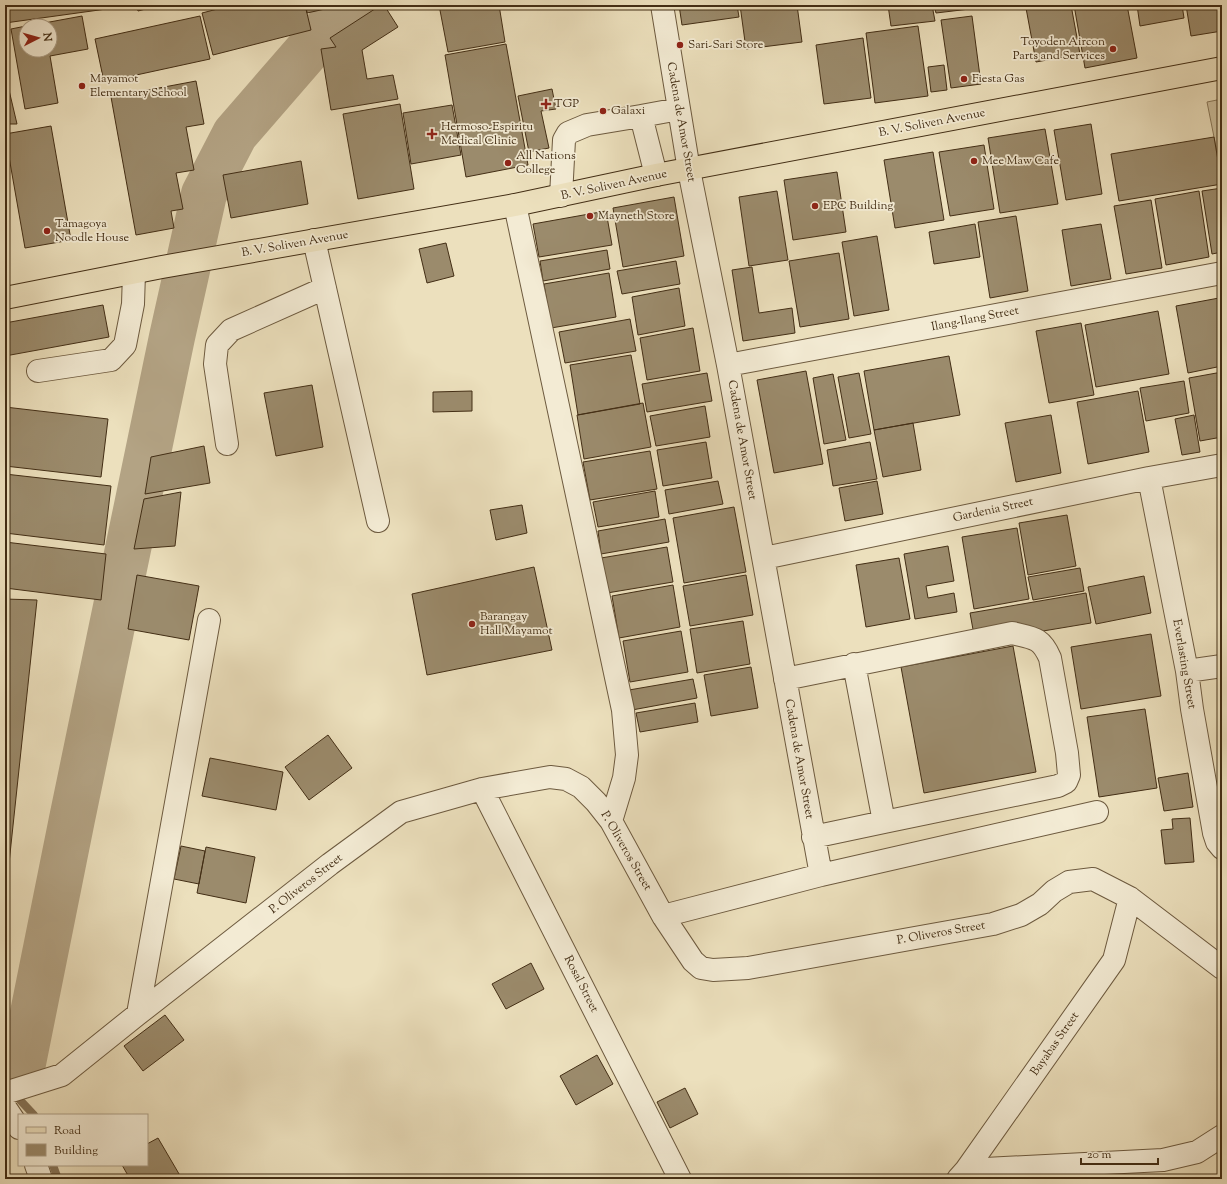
<svg xmlns="http://www.w3.org/2000/svg" width="1227" height="1184" font-family="'Sorts Mill Goudy',serif">
  <style>
    .green { fill: #cfc2a0; stroke: #89785a }
    .lines { fill: none; stroke-linecap: round; stroke-linejoin: round }
    .stream { stroke: #867458; stroke-width: 8 }
    .river { stroke: #b3a384; stroke-width: 46 }
    .building { fill: #9b8b6c; stroke: #432e15 }
    .minor-casing { stroke: #6d5a3f; stroke-width: 24 }
    .major-casing { stroke: #432e15; stroke-width: 24 }
    .minor { stroke: #f3ebd4; stroke-width: 22 }
    .major { stroke: #ece0bd; stroke-width: 22 }
    .poi-dot { fill: #8f2418; stroke: #f3ebd4; stroke-width: 1.5 }
    .labels { text-anchor: middle; dominant-baseline: central; stroke-width: 3.5; stroke-linejoin: round; paint-order: stroke }
    .poi-label { font-size: 12px; fill: #432e15; stroke: #f3ebd4; text-anchor: start }
    .street-label { font-size: 12px; fill: #432e15; stroke: #f3ebd4 }
  </style>
  <rect width="100%" height="100%" fill="#ece0bd"/>
  <filter id="stains"><feTurbulence type="fractalNoise" baseFrequency=".005" numOctaves="4"/><feColorMatrix values="0 0 0 0 .2 0 0 0 0 .09 0 0 0 0 .02 0 0 0 .5 -.17"/></filter>
  <radialGradient id="worn" r=".72"><stop offset=".6" stop-color="#630" stop-opacity="0"/><stop offset="1" stop-color="#630" stop-opacity=".3"/></radialGradient>
  <path class="green" d="M1222,99v73h-1l-14,-70z"/>
  <g class="lines">
    <path class="stream" d="M19,1099l15,16
      M53,1165l5,14"/>
    <path class="river" d="M21,1073l51,-254 100,-482 32,-143 31,-60 99,-114 29,-15"/>
  </g>
  <path class="building" d="M5,5h123v1l-123,17z
    M136,5h25l-23,6z
    M233,5h72l6,25 -98,25 -11,-42z
    M306,5h37l-36,8z
    M381,5h3l14,22 -36,23 5,29 26,-4 5,24 -67,11 -10,-61 15,-2 -6,-9z
    M439,5h60l6,37 -57,10z
    M679,5h58l2,12 -57,8z
    M740,5h57l5,37 -56,7z
    M888,5h44l3,16 -44,5z
    M934,5h43l1,3 -42,5z
    M1040,5h31l9,49 -44,8 -10,-54z
    M1074,5h53l10,53 -52,10z
    M1137,5h45l2,13 -44,8z
    M1186,5h36v26l-31,5z
    M82,16l6,33 -38,7 8,47 -33,6 -14,-80 15,-3v24h24v-24h-22z
    M200,16l10,43 -106,23 -9,-43z
    M972,16l9,68 -30,4 -10,-68z
    M918,26l10,70 -53,7 -9,-70z
    M863,38l8,60 -47,6 -8,-59z
    M506,44l22,121 -62,12 -21,-122z
    M944,65l3,25 -16,2 -3,-25z
    M5,73l12,51h-12z
    M196,81l8,43 -18,3 8,43 -18,3 7,36 -12,2 3,17 -38,7 -25,-138z
    M552,89l4,20 -15,2 8,37 -20,4 -11,-56z
    M400,104l14,85 -56,10 -15,-85z
    M452,105l9,50 -50,9 -8,-51z
    M1091,124l11,70 -36,6 -12,-70z
    M51,126l20,114 -46,8 -20,-114z
    M1045,129l13,75 -58,9 -12,-75z
    M1214,137l8,47 -103,17 -8,-47z
    M984,145l10,64 -44,7 -11,-64z
    M933,152l11,68 -49,8 -11,-68z
    M301,161l7,43 -77,14 -8,-43z
    M837,172l9,60 -53,8 -9,-60z
    M1222,188v64l-10,2 -10,-63z
    M777,191l11,69 -39,6 -10,-69z
    M1199,191l10,66 -43,8 -11,-66z
    M674,197l10,59 -61,11 -10,-59z
    M1151,200l11,68 -36,6 -12,-68z
    M606,211l6,34 -73,12 -6,-33z
    M1016,216l12,75 -38,7 -12,-76z
    M975,224l5,33 -46,7 -5,-32z
    M1101,224l10,55 -40,7 -9,-56z
    M877,236l12,74 -35,6 -12,-74z
    M446,243l8,33 -27,7 -8,-34z
    M607,250l3,19 -67,12 -3,-20z
    M839,253l10,66 -49,8 -11,-66z
    M676,261l4,23 -58,10 -5,-23z
    M752,267l7,46 33,-5 3,25 -52,8 -11,-71z
    M609,273l7,44 -65,11 -7,-44z
    M679,288l6,38 -47,9 -6,-38z
    M1219,298l3,18v50l-34,7 -12,-67z
    M103,305l6,32 -104,19v-33z
    M1158,311l11,63 -73,13 -11,-62z
    M630,319l6,32 -71,12 -6,-31z
    M1081,323l13,72 -45,8 -13,-72z
    M693,328l7,43 -53,9 -7,-42z
    M631,355l9,49 -62,11 -8,-50z
    M949,356l11,59 -86,15 -10,-59z
    M806,371l17,93 -49,9 -17,-93z
    M1222,372v65l-22,4 -11,-63z
    M707,373l5,28 -65,11 -5,-28z
    M859,373l12,61 -22,4 -11,-61z
    M833,374l13,66 -22,4 -11,-66z
    M1184,381l5,32 -43,8 -6,-33z
    M312,385l11,62 -47,9 -12,-63z
    M472,391v20l-39,1v-20z
    M1138,391l11,61 -61,12 -11,-62z
    M643,403l8,44 -67,12 -7,-44z
    M705,406l5,31 -54,9 -6,-30z
    M5,407l103,12 -7,58 -96,-11z
    M1051,415l10,58 -45,9 -11,-59z
    M1194,415l6,37 -18,3 -7,-36z
    M913,423l8,47 -38,7 -9,-47z
    M706,442l6,36 -49,8 -6,-36z
    M870,442l7,37 -44,7 -6,-36z
    M204,446l6,37 -65,11 6,-37z
    M650,451l7,38 -67,11 -7,-38z
    M5,474l106,12 -7,59 -99,-12z
    M718,481l5,23 -54,10 -4,-24z
    M877,481l6,33 -38,7 -6,-33z
    M655,491l4,26 -61,10 -5,-25z
    M181,492l-6,54 -41,3 10,-50z
    M522,505l5,28 -31,7 -6,-30z
    M734,507l12,65 -62,11 -11,-65z
    M1067,515l9,51 -48,9 -9,-52z
    M665,519l4,23 -68,12 -3,-23z
    M1017,528l12,71 -55,10 -12,-72z
    M5,542l101,12 -5,46 -96,-12z
    M948,546l6,35 -28,5 2,12 26,-5 3,19 -42,7 -11,-65z
    M667,547l6,35 -66,11 -6,-35z
    M899,558l11,61 -44,8 -10,-62z
    M534,567l18,83 -125,25 -15,-81z
    M1080,568l4,23 -51,9 -5,-23z
    M137,575l62,11 -10,54 -61,-11z
    M746,575l7,40 -63,11 -7,-40z
    M1144,576l7,37 -55,11 -8,-37z
    M673,585l7,42 -61,11 -7,-42z
    M1086,593l5,30 -60,10 -1,-7 -56,9 -4,-22z
    M5,599l32,1 -32,301z
    M743,621l7,43 -53,9 -7,-44z
    M681,631l7,41 -58,10 -7,-41z
    M1151,634l10,62 -80,13 -10,-62z
    M1013,646l23,126 -112,21 -23,-126z
    M751,667l7,41 -47,8 -7,-41z
    M693,679l4,19 -65,12 -3,-20z
    M695,703l3,19 -58,10 -4,-19z
    M1145,709l12,79 -58,9 -12,-80z
    M328,735l24,33 -43,32 -24,-33z
    M210,758l73,14 -7,38 -74,-14z
    M1188,773l5,34 -29,4 -6,-33z
    M1190,818l4,44 -29,2 -4,-34 12,-1 -1,-10z
    M181,846l24,5 -6,33 -25,-5z
    M206,847l49,10 -9,46 -49,-10z
    M531,963l13,26 -38,20 -14,-25z
    M165,1015l19,25 -41,31 -19,-25z
    M597,1055l16,29 -37,21 -16,-29z
    M685,1088l13,26 -28,14 -13,-26z
    M158,1138l24,41h-52l-8,-14h25v-21z"/>
  <g class="lines">
    <defs>
      <path id="minor" d="M662,5l27,165 39,195 93,510
        M641,116l38,-7
        M561,196l3,-56 4,-7 19,-8 54,-9 15,59
        M515,205l108,505 4,45 -3,23 -13,43
        M314,240l64,281
        M728,365l494,-92
        M38,371l73,-11 14,-15 8,-41 1,-31
        M227,444l-12,-80 2,-19 14,-15 94,-42
        M1149,478l38,193 5,38 22,124 3,9 5,6
        M764,558l385,-80 73,-13
        M1187,671l35,-5
        M785,679l227,-46c21,5 29,4 38,25l17,95 2,22 -3,7 -8,4 -174,36
        M482,789l198,390
        M813,837l71,-15 -30,-158
        M663,916l158,-41 276,-63
        M138,1014l71,-394
        M5,1093l57,-18 76,-61 192,-150 71,-52 81,-23 68,-12 16,2 15,8 15,15 15,19 52,95 30,45 8,7 12,2 35,-2 245,-44 28,-9 19,-11 14,-13 15,-9 24,-3 37,19 92,70
        M5,1107l14,21
        M36,1165l5,14
        M966,1170l197,-10 34,-8 25,-16
        M958,1179l8,-9 148,-210 16,-62"/>
      <path id="major" d="M5,298l157,-31 353,-62 141,-30 566,-107"/>
    </defs>
    <use href="#minor" class="minor-casing"/>
    <use href="#major" class="major-casing"/>
    <use href="#minor" class="minor"/>
    <use href="#major" class="major"/>
  </g>
  <g class="poi-dot">
    <circle cx="680" cy="45" r="4"/>
    <circle cx="1113" cy="49" r="4"/>
    <circle cx="964" cy="79" r="4"/>
    <circle cx="82" cy="86" r="4"/>
    <path d="M544 98h4v4h4v4h-4v4h-4v-4h-4v-4h4z"/>
    <circle cx="603" cy="111" r="4"/>
    <path d="M430 128h4v4h4v4h-4v4h-4v-4h-4v-4h4z"/>
    <circle cx="974" cy="161" r="4"/>
    <circle cx="508" cy="163" r="4"/>
    <circle cx="815" cy="206" r="4"/>
    <circle cx="590" cy="216" r="4"/>
    <circle cx="47" cy="231" r="4"/>
    <circle cx="472" cy="624" r="4"/>
  </g>
  <g class="labels">
    <g class="poi-label">
      <text x="1105" y="42" text-anchor="end">Toyoden Aircon<tspan x="1105" dy="14">Parts and Services</tspan></text>
      <text x="688" y="45">Sari-Sari Store</text>
      <text x="90" y="79">Mayamot<tspan x="90" dy="14">Elementary School</tspan></text>
      <text x="972" y="79">Fiesta Gas</text>
      <text x="554" y="104">TGP</text>
      <text x="611" y="111">Galaxi</text>
      <text x="441" y="127">Hermoso-Espiritu<tspan x="441" dy="14">Medical Clinic</tspan></text>
      <text x="516" y="156">All Nations<tspan x="516" dy="14">College</tspan></text>
      <text x="982" y="161">Mee Maw Cafe</text>
      <text x="823" y="206">EPC Building</text>
      <text x="598" y="216">Mayneth Store</text>
      <text x="55" y="224">Tamagoya<tspan x="55" dy="14">Noodle House</tspan></text>
      <text x="480" y="617">Barangay<tspan x="480" dy="14">Hall Mayamot</tspan></text>
    </g>
    <g class="street-label">
      <text transform="translate(681 122) rotate(80)">Cadena de Amor Street</text>
      <text transform="translate(932 123) rotate(-11)">B. V. Soliven Avenue</text>
      <text transform="translate(614 185) rotate(-12)">B. V. Soliven Avenue</text>
      <text transform="translate(295 244) rotate(-10)">B. V. Soliven Avenue</text>
      <text transform="translate(975 319) rotate(-11)">Ilang-Ilang Street</text>
      <text transform="translate(742 440) rotate(80)">Cadena de Amor Street</text>
      <text transform="translate(993 510) rotate(-12)">Gardenia Street</text>
      <text transform="translate(1184 664) rotate(80)">Everlasting Street</text>
      <text transform="translate(799 759) rotate(80)">Cadena de Amor Street</text>
      <text transform="translate(626 851) rotate(60)">P. Oliveros Street</text>
      <text transform="translate(306 884) rotate(-38)">P. Oliveros Street</text>
      <text transform="translate(941 933) rotate(-10)">P. Oliveros Street</text>
      <text transform="translate(581 984) rotate(63)">Rosal Street</text>
      <text transform="translate(1055 1044) rotate(-55)">Bayabas Street</text>
    </g>
  </g>
  <rect width="1227" height="1184" fill="none" stroke="#ece0bd" stroke-width="20"/>
  <rect x="6" y="6" width="1215" height="1172" fill="none" stroke="#432e15" stroke-width="2"/>
  <rect x="10" y="10" width="1207" height="1164" fill="none" stroke="#432e15"/>
  <rect x="18" y="1114" width="130" height="52" fill="#f3ebd4" stroke="#ad9f88"/>
  <rect x="26" y="1127" width="20" height="6" fill="#ece0bd" stroke="#ad9f88"/>
  <text x="54" y="1134" font-size="12" fill="#432e15">Road</text>
  <rect x="26" y="1144" width="20" height="12" fill="#9b8b6c" stroke="#ad9f88"/>
  <text x="54" y="1154" font-size="12" fill="#432e15">Building</text>
  <g transform="translate(38 38) rotate(84)"><circle r="19" fill="#f3ebd4" stroke="#ad9f88"/>
  <path d="M0-3L7 15L0 10L-7 15Z" fill="#8f2418"/>
  <text y="-6" font-size="11" font-weight="bold" text-anchor="middle" fill="#432e15">N</text>
  </g>
  <path d="M1081 1158v6h77v-6" fill="none" stroke="#432e15" stroke-width="2"/>
  <text x="1087" y="1158" font-size="12" fill="#432e15" stroke="#f3ebd4" stroke-width="3" paint-order="stroke">20 m</text>
  <rect width="100%" height="100%" filter="url(#stains)"/>
  <rect width="100%" height="100%" fill="url(#worn)"/>
</svg>
